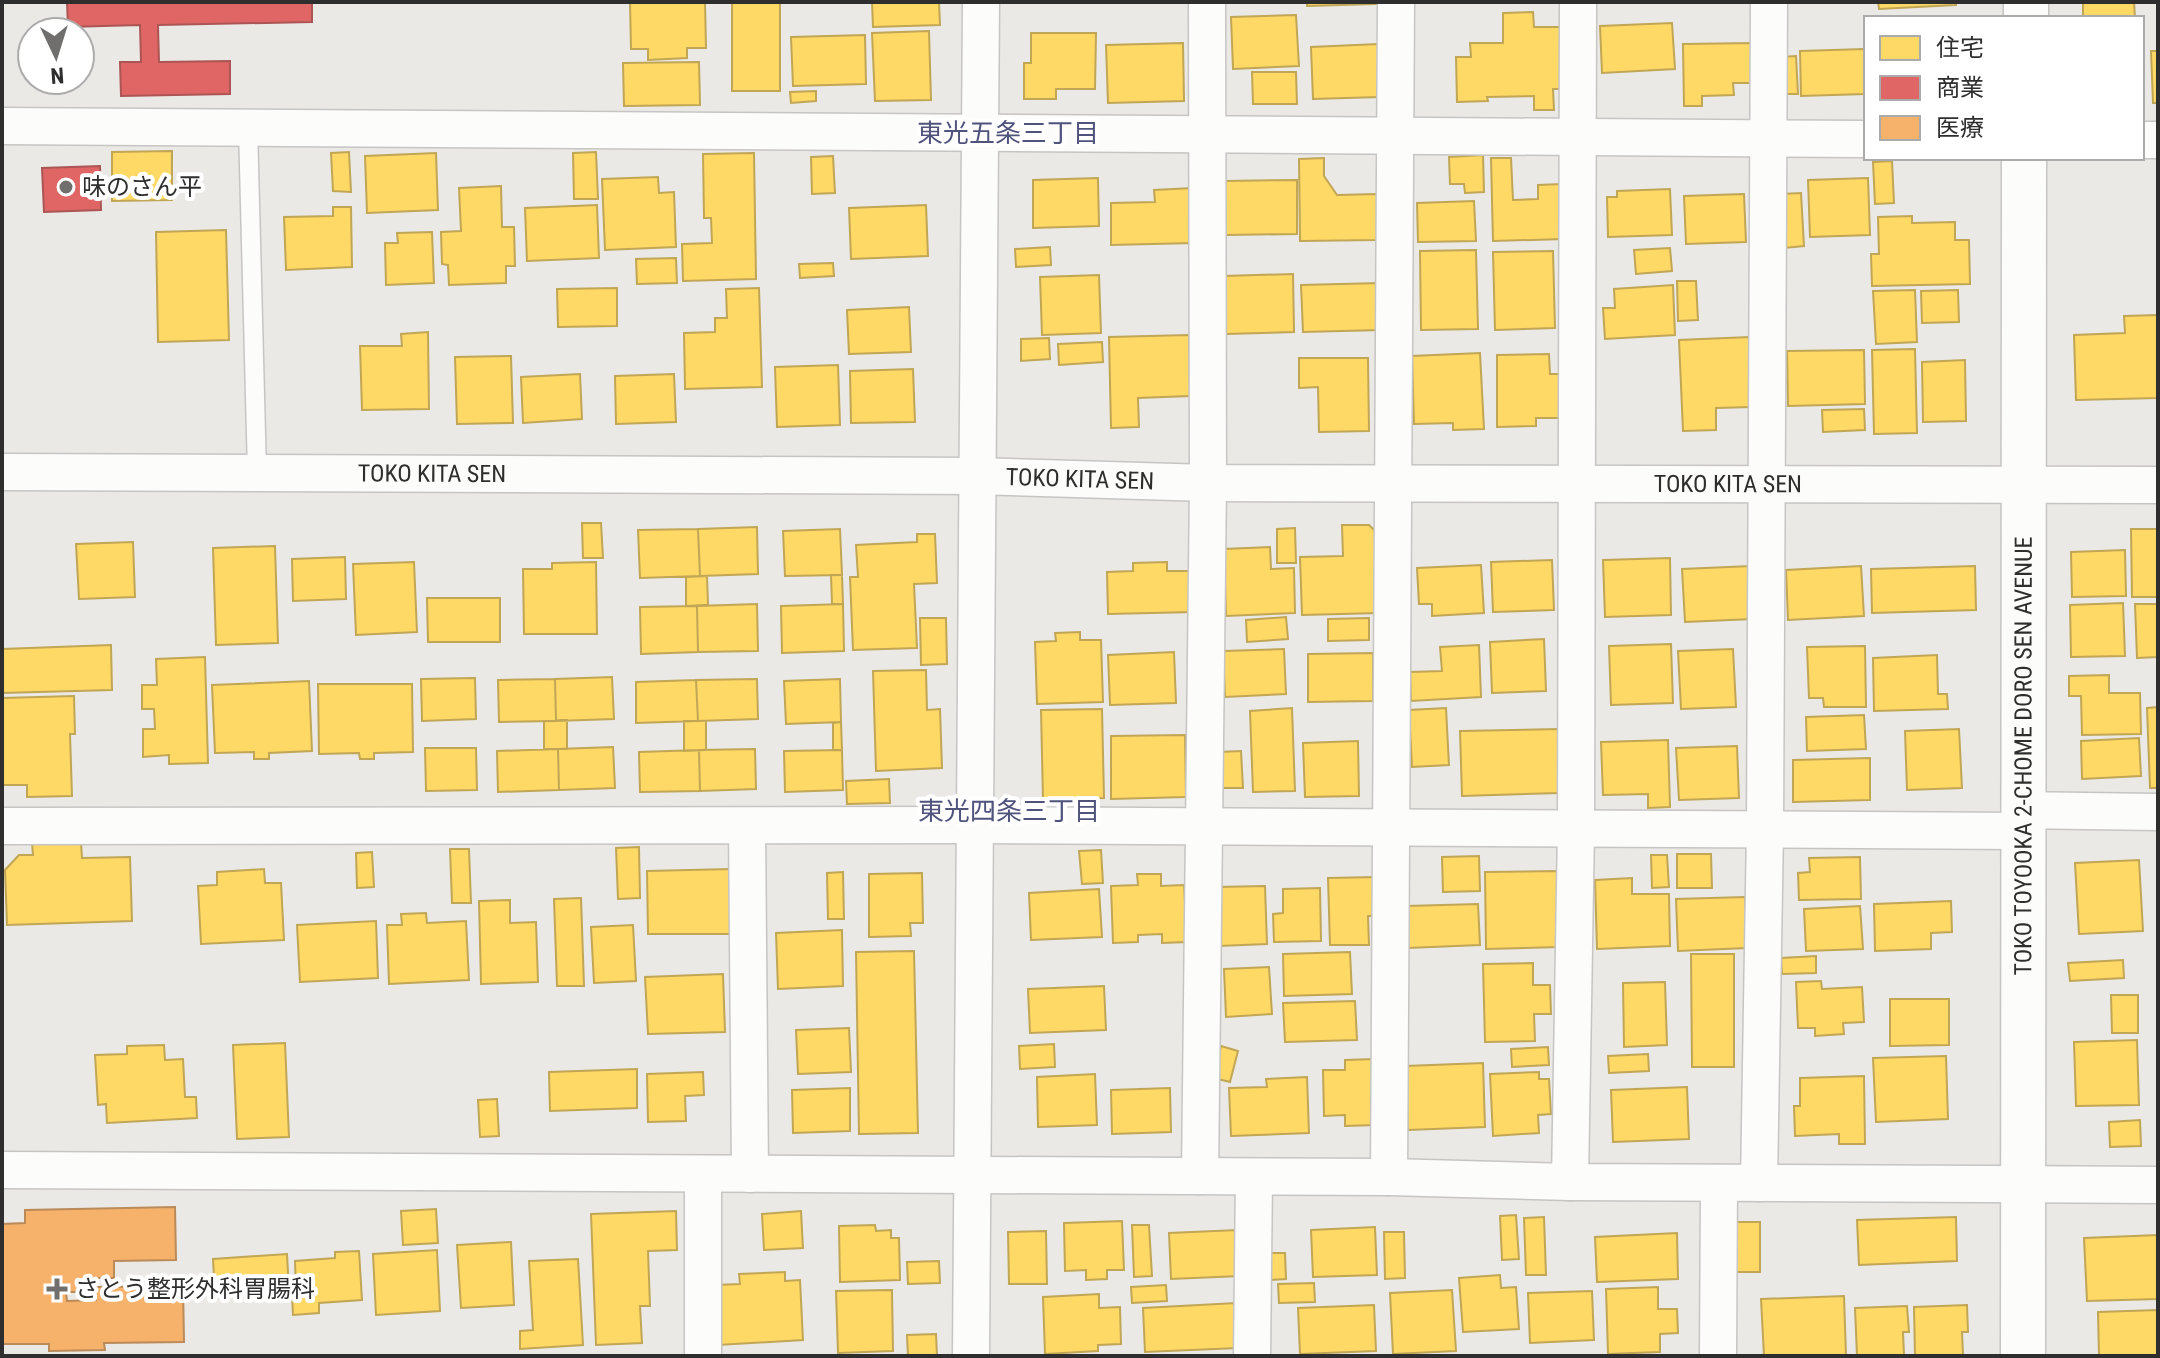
<svg xmlns="http://www.w3.org/2000/svg" width="2160" height="1358" font-family="'Roboto Condensed','Noto Sans JP',sans-serif">
  <style>
    .homes { fill: #ffd966; stroke: #c0a655; stroke-width: 2 }
    .shops { fill: #e06666; stroke: #ab5555; stroke-width: 2 }
    .health { fill: #f6b26b; stroke: #ba8a59; stroke-width: 2 }
    .lines { fill: none; stroke-linecap: round; stroke-linejoin: round }
    .lane-casing { stroke: #c6c5c4; stroke-width: 21 }
    .street-casing { stroke: #c6c5c4; stroke-width: 39 }
    .secondary-casing { stroke: #c6c5c4; stroke-width: 47 }
    .lane { stroke: #fcfcfb; stroke-width: 18 }
    .street { stroke: #fcfcfb; stroke-width: 36 }
    .secondary { stroke: #fcfcfb; stroke-width: 44 }
    .poi-dot { fill: #706f6e; stroke: #fff; stroke-width: 3 }
    .labels { text-anchor: middle; dominant-baseline: central; stroke-width: 8; stroke-linejoin: round; paint-order: stroke }
    .poi-label { font-size: 24px; fill: #2e2e2e; stroke: #fff; text-anchor: start }
    .street-label { font-size: 24px; fill: #2e2e2e; stroke: #fff }
    .neighbourhood-label { font-size: 26px; fill: #50547d; stroke: #fff }
  </style>
  <rect width="100%" height="100%" fill="#ebe9e5"/>
  <path class="homes" d="M630,2h75l1,46h-19v10l-39,2v-11h-17z
    M732,2h48v89h-48z
    M872,2h67l1,23 -67,2z
    M1307,2h69v2l-69,2z
    M1878,2h78v3l-77,4z
    M2083,2h51l1,16h-52z
    M1533,12l1,15h33l1,62h-15l1,21h-20v-14l-47,1 1,4 -31,1 -1,-45h15l-1,-14h33v-30z
    M1296,15l3,51 -66,3 -2,-52z
    M1672,23l3,46 -73,4 -2,-47z
    M929,31l2,69 -56,1 -3,-68z
    M1031,33h65l-1,56h-39v10h-32v-36h7z
    M865,35l1,49 -73,2 -2,-49z
    M1183,43l1,58 -76,2 -2,-58z
    M1754,43l1,40h-22l1,12 -32,1v10h-18l-1,-62z
    M1378,44l2,53 -67,2 -2,-52z
    M1864,49l1,45 -64,2 -1,-45z
    M2151,51h7v52h-5z
    M1796,56l2,38h-15l-2,-37z
    M699,62l1,43 -76,1 -1,-43z
    M1252,72h44l1,32h-44z
    M816,91v10l-25,2 -1,-11z
    M172,151v49l-60,1v-49z
    M349,152l2,40 -18,-1 -2,-38z
    M596,152l2,47h-24l-1,-46z
    M436,153l2,57 -71,3 -2,-57z
    M754,153l2,126 -73,2 -1,-37 30,-1 -1,-25h-7l-1,-64z
    M1483,155l1,37 -19,1 -1,-9h-14l-1,-27z
    M833,156l2,37 -23,1 -1,-37z
    M1324,158v18l13,19 40,-1v46l-77,1 -1,-82z
    M1491,158h20l2,42 25,-1v-14l24,-1 2,55 -71,2z
    M1892,161l2,42 -19,1 -2,-42z
    M658,177l1,16 15,-1 2,55 -71,3 -3,-71z
    M1098,178l1,48 -66,2v-48z
    M1868,178l2,57 -60,2 -2,-57z
    M1297,180v54l-72,1 -1,-54z
    M501,186l1,41h12l1,39h-9v17l-57,2 -1,-20 -6,-1 -1,-32 20,-1 -2,-43z
    M1193,188l1,55 -83,2v-42l44,-1 -1,-12z
    M1670,189l2,46 -64,2 -1,-40h10v-6z
    M1801,193l3,53 -20,2 -3,-54z
    M1744,194l2,48 -60,2 -2,-48z
    M1474,201l2,40 -58,1 -1,-39z
    M597,205l2,53 -72,3 -2,-53z
    M926,205l2,51 -77,3 -2,-51z
    M333,207h18l1,60 -66,3 -2,-53 49,-1z
    M1912,216v7l43,-1v18h14l1,44 -98,2 -1,-32h8l-1,-37z
    M226,230l3,110 -71,2 -2,-110z
    M432,232l2,51 -48,2 -1,-42h13l-1,-10z
    M1050,247l1,18 -35,2 -1,-18z
    M1670,248l2,23 -36,3 -2,-24z
    M1476,250l2,79 -57,1 -1,-79z
    M1553,251l2,77 -60,2 -2,-78z
    M676,258l1,25 -40,1 -1,-25z
    M833,263l1,13 -34,2 -1,-14z
    M1293,274l1,58 -68,2 -2,-58z
    M1099,275l2,58 -59,2 -2,-58z
    M1677,281h19l2,39 -20,1z
    M1380,283l1,47 -78,2 -2,-47z
    M1673,285l2,50 -70,4 -2,-31h12l-1,-19z
    M617,288v38l-59,1 -1,-38z
    M759,288l3,99 -77,2 -1,-56 31,-1v-14h12l-1,-29z
    M1915,290l2,52 -41,2 -3,-53z
    M1958,290l1,32 -37,1 -1,-32z
    M909,307l2,45 -62,2 -2,-44z
    M2158,315v83l-82,2 -2,-65 51,-2 -1,-17z
    M428,332l1,77 -67,1 -2,-64h42l-1,-12z
    M1189,335l1,61 -52,2 1,29 -28,1 -2,-91z
    M1749,337l2,70 -35,1v22l-33,1 -4,-91z
    M1049,338l1,21 -29,2v-22z
    M1102,342l1,20 -44,3 -1,-21z
    M1915,349l2,84 -43,1 -2,-84z
    M1864,350l1,54 -77,2 -1,-55z
    M1480,353l4,76 -31,1v-7l-39,1 -2,-68z
    M1549,354l1,20h12v44h-26v8l-39,1v-72z
    M511,356l2,67 -56,1 -2,-67z
    M1299,358h69l1,73 -50,1 -1,-45 -19,1z
    M1965,360l1,61 -43,1 -1,-60z
    M838,365l2,60 -63,2 -2,-60z
    M913,369l2,53 -64,1 -1,-52z
    M580,374l2,45 -59,4 -2,-46z
    M674,374l2,48 -60,2 -1,-48z
    M1864,409l1,21 -42,2 -1,-22z
    M582,523h19l2,35h-20z
    M1342,525h27l10,10 1,78 -78,2 -2,-58 43,-1z
    M757,527l1,47 -58,2 -2,-47z
    M1295,528l1,35h-19v-34z
    M698,529l2,47 -60,2 -2,-48z
    M840,529l2,46 -57,1 -2,-45z
    M2131,529h27v68h-26z
    M917,534h18l2,49 -23,1 3,64 -64,2 -3,-73h8l-2,-32 61,-3z
    M133,542l2,55 -56,2 -3,-55z
    M275,546l3,97 -62,2 -3,-97z
    M1270,547l1,22 23,-1 1,45 -69,3 -2,-67z
    M2125,550l1,46 -54,1 -1,-45z
    M345,557l1,42 -53,2 -1,-42z
    M1670,558l1,57 -66,2 -2,-57z
    M1552,560l2,50 -61,2 -2,-50z
    M414,562l3,70 -61,3 -3,-71z
    M596,562l1,72h-73l-1,-65h29v-6z
    M1167,562v9h26l1,41 -86,2 -1,-42 26,-1v-8z
    M1481,565l3,48 -52,3v-12h-13l-2,-36z
    M1751,566l2,53 -68,3 -3,-53z
    M1861,566l3,50 -76,4 -2,-50z
    M1975,566l1,44 -104,3 -1,-44z
    M831,575h11l1,29h-11z
    M707,576l1,29 -22,1v-29z
    M427,598h73v44h-72z
    M2123,603l2,53 -54,1 -1,-52z
    M757,604l1,47 -60,1 -1,-46z
    M843,604l1,47 -62,2 -1,-47z
    M2135,604h23v53l-21,1z
    M697,606l1,46 -57,2 -1,-47z
    M1286,617l2,22 -41,3 -1,-22z
    M920,618h26l1,46 -26,1z
    M1369,618v22l-41,1v-22z
    M1080,632v8h21l2,62 -66,2 -2,-62 21,-1 -1,-8z
    M1544,639l2,52 -54,2 -2,-51z
    M1671,644l2,59 -62,2 -2,-59z
    M111,645l1,45 -110,3v-44z
    M1479,645l2,52 -70,4 -1,-29 32,-1 -2,-24z
    M1865,646l1,61h-42l-1,-9h-14l-2,-51z
    M1284,649l2,45 -61,3 -2,-46z
    M1733,649l3,58 -55,2 -3,-58z
    M1174,652l2,51 -66,2 -2,-50z
    M1373,653v48l-65,1v-48z
    M1937,655l1,39h9l1,15 -74,2 -1,-53z
    M205,657l3,106 -39,1v-9l-26,2v-28h12l-1,-20h-12v-24h15l-1,-26z
    M926,670l1,40 13,-1 2,59 -66,3 -3,-100z
    M2109,675v18h31l1,41 -59,1 -1,-39h-12v-20z
    M612,677l2,42 -58,2 -1,-42z
    M475,678l1,41 -54,2 -1,-42z
    M555,679l1,42 -57,1 -1,-42z
    M757,679l1,40 -60,2 -2,-41z
    M840,679l1,43 -55,2 -2,-43z
    M696,680l2,41 -62,2v-41z
    M309,681l3,70 -43,2v6h-15v-7l-39,1 -3,-68z
    M318,684h94l1,68 -39,1v6h-14l-1,-6 -40,1z
    M74,696l1,38h-5l2,62 -45,1v-12h-25v-87z
    M2158,707v81h-8l-3,-80z
    M1292,708l3,83 -42,1 -3,-81z
    M1446,708l3,57 -37,2 -3,-57z
    M1102,709l2,89 -61,2 -2,-90z
    M1864,715l2,34 -59,2 -1,-34z
    M567,720v29h-23v-28z
    M684,721h22v29l-22,1z
    M841,722l1,28h-9v-27z
    M1558,729l1,64 -97,3 -2,-65z
    M1959,729l3,59 -55,2 -2,-59z
    M1185,735l1,62 -75,2v-63z
    M2139,738l2,38 -59,3 -1,-38z
    M1668,740l2,67 -22,1v-14l-45,1 -2,-53z
    M1358,741l1,55 -54,1 -2,-54z
    M1737,746l2,52 -60,2 -3,-52z
    M613,747l2,41 -56,2 -1,-41z
    M425,748h51l1,42 -51,1z
    M558,749l1,41 -61,2 -1,-41z
    M755,749l1,40 -56,2 -1,-41z
    M699,750l1,41 -60,1 -1,-40z
    M842,750l1,40 -58,2 -1,-41z
    M1241,751l2,37h-23l-2,-36z
    M1870,758v42l-77,2v-42z
    M889,779l1,24 -43,1 -1,-23z
    M81,842l1,16 48,-1 2,64 -125,4 -2,-55 14,-15h14l-1,-12z
    M639,847l1,51 -22,1 -2,-51z
    M450,849h19l2,54h-19z
    M1101,850l2,33 -21,1 -3,-33z
    M372,852l2,35 -17,1 -1,-35z
    M1677,854h34l1,34h-35z
    M1651,855h16l2,32 -17,1z
    M1479,856l1,35 -37,1 -1,-35z
    M1860,857l1,42 -62,1 -1,-27 12,-1 -1,-14z
    M2139,860l4,71 -64,3 -4,-71z
    M264,869l1,14h16l3,57 -83,4 -3,-58 19,-1v-13z
    M731,869l1,65h-84l-1,-63z
    M1557,871l2,76 -73,2 -1,-77z
    M843,872l1,47h-16l-1,-46z
    M922,873l1,50h-13l1,13 -42,1v-63z
    M1137,874h24v12l23,-1 3,57 -25,1v-9l-24,1v7l-25,1 -2,-57 27,-1z
    M1376,877l1,39h-9l1,29h-39l-2,-67z
    M1632,878v16h37l1,52 -73,3 -2,-69z
    M1265,886l2,58 -48,2 -2,-59z
    M1320,888l1,53 -47,1 -1,-28 10,-1v-24z
    M1099,889l3,48 -71,3 -2,-47z
    M1745,897l2,51 -69,3 -2,-52z
    M581,898l3,88h-27l-3,-87z
    M510,900v23l26,-1 2,60 -57,2 -2,-83z
    M1951,901l1,31 -21,1v16l-56,2 -1,-47z
    M1478,904l2,41 -72,3 -1,-42z
    M1860,906l3,43 -57,2 -2,-42z
    M426,913l1,10 39,-2 3,59 -80,4 -2,-59h15l-1,-11z
    M376,921l2,57 -78,4 -3,-57z
    M633,925l3,56 -42,2 -3,-56z
    M842,930l1,56 -65,3 -2,-56z
    M914,951l4,182 -59,1 -3,-182z
    M1350,952l2,42 -68,2 -1,-42z
    M1691,954h43v113h-42z
    M1816,956v17l-34,1 -1,-16z
    M2123,960l1,18 -54,3 -2,-18z
    M1533,963v22h17l1,29h-17l1,27 -50,1 -2,-78z
    M1269,967l3,47 -46,3 -2,-48z
    M723,974l2,58 -77,2 -3,-57z
    M1821,981l1,8 40,-2 2,35 -21,1 1,11 -29,2v-8h-17l-2,-46z
    M1665,982l2,63 -43,2 -1,-64z
    M1104,986l2,44 -76,3 -2,-44z
    M2111,995h27v38h-26z
    M1890,999h59v46l-59,1z
    M1355,1001l2,39 -72,2 -2,-39z
    M849,1028l2,44 -53,2 -2,-44z
    M2137,1040l2,65 -63,1 -2,-64z
    M285,1043l4,94 -52,2 -4,-94z
    M1054,1044l1,23 -35,2 -1,-23z
    M164,1045l1,15 18,-1 2,38h11l1,21 -90,5 -1,-19 -8,1 -3,-50 32,-1v-8z
    M1221,1046l17,5 -8,31 -16,-4z
    M1548,1047l1,18 -37,2 -1,-18z
    M1648,1054l1,17 -40,2 -1,-17z
    M1946,1056l2,63 -72,3 -3,-64z
    M1375,1059l2,66 -32,1v-11l-21,1 -1,-46h22v-10z
    M1483,1063l2,64 -77,3 -2,-64z
    M637,1069v39l-87,3 -1,-39z
    M703,1072l1,23 -19,1 1,25 -38,1 -1,-48z
    M1539,1072v7h10l2,35 -13,1 1,18 -46,3 -3,-62z
    M1095,1074l2,51 -59,2 -1,-50z
    M1864,1076l1,68h-26v-10l-44,2 -1,-30h6v-28z
    M1307,1077l2,56 -78,3 -2,-48 38,-1 -1,-8z
    M1687,1087l2,52 -76,3 -2,-52z
    M850,1088v43l-57,2 -1,-43z
    M1170,1088l1,44 -59,2 -1,-44z
    M497,1099l2,37 -19,1 -2,-37z
    M2140,1120l1,26 -31,1 -1,-25z
    M436,1209l2,34 -35,2 -2,-34z
    M676,1211l1,39 -29,1 2,55h-10l2,37 -46,2 -5,-131z
    M801,1211l2,37 -39,2 -2,-36z
    M1516,1215l3,44 -17,1 -2,-44z
    M1544,1217l2,58h-20l-2,-57z
    M1956,1217l1,44 -98,4 -2,-45z
    M1122,1221l2,49h-17v9l-21,1v-10l-21,1 -1,-48z
    M1732,1222h28v50h-27z
    M875,1225l1,6 15,-1v8h8l1,42 -60,2 -1,-56z
    M1132,1225h17l3,51 -18,1z
    M1375,1227l2,48 -64,2 -2,-47z
    M1238,1230l2,46 -69,3 -2,-46z
    M1046,1231l1,53h-38l-1,-52z
    M1384,1232h20l1,46 -20,1z
    M1677,1233l1,46 -81,3 -2,-45z
    M2158,1235v64l-71,2 -3,-63z
    M511,1242l3,63 -53,3 -4,-63z
    M437,1250l3,61 -64,4 -3,-61z
    M359,1251l3,49 -43,3v10l-26,2 -1,-21h4l-1,-33 40,-3v-6z
    M1268,1253h17l1,26 -16,1z
    M287,1254l2,36 -74,5 -2,-36z
    M578,1259l5,86 -63,4v-18l13,-1 -4,-69z
    M939,1261l1,22 -32,1 -1,-22z
    M785,1272v9l15,-1 3,60 -85,5 -3,-60 25,-1 -1,-10z
    M1500,1275l1,13 15,-1 3,42 -56,3 -4,-54z
    M1314,1283l1,19 -36,1 -1,-19z
    M1166,1285l1,16 -35,2 -1,-16z
    M1658,1287v22h19l1,24 -18,1v18l-52,2 -2,-65z
    M892,1290l1,61 -55,2 -2,-62z
    M1452,1290l4,61 -63,3 -3,-61z
    M1592,1291l2,49 -64,3 -2,-50z
    M1099,1294v14l21,-1 1,37 -23,1v6l-53,3 -2,-57z
    M1844,1296l2,60h-82l-3,-57z
    M1236,1303l2,45 -93,4 -2,-44z
    M1374,1305l2,46 -76,3 -2,-46z
    M1967,1305l1,27h-6l1,23 -48,1 -1,-49z
    M1907,1306l2,26h-6l1,23 -47,1 -2,-48z
    M2158,1310v46h-59l-1,-44z
    M936,1334l1,22h-29l-1,-21z"/>
  <path class="shops" d="M67,2h245v20l-154,3 1,37 71,-1v33l-109,2 -1,-34h21l-1,-37 -72,2z
    M100,166l1,44 -57,2 -2,-44z"/>
  <path class="health" d="M175,1207l1,53 -62,1v17h-29v14h-19l1,9 29,-1v-13l87,-1 1,56 -80,1 1,7 -56,1v-7h-47v-120l23,-1v-13z"/>
  <g class="lines">
    <defs>
      <path id="lane" d="M248,127l9,346"/>
      <g id="street">
        <path d="M2,126l1864,13"/>
        <path d="M2142,140h16"/>
        <path id="s1" d="M2,472l974,4 232,7 950,2"/>
        <path d="M2022,810l136,2"/>
        <path d="M2,826l973,-1 1047,6"/>
        <path d="M747,826l3,348"/>
        <path d="M2,1170l1387,7 181,5 588,3"/>
        <path d="M703,1174v182"/>
        <path d="M1200,1176l8,-693 -1,-481"/>
        <path d="M1389,1177l7,-1175"/>
        <path d="M1570,1182l6,-354 2,-826"/>
        <path d="M1759,1183l6,-354 4,-827"/>
        <path d="M971,1356l10,-1354"/>
        <path d="M1252,1356l2,-179"/>
        <path d="M1718,1356l1,-173"/>
      </g>
      <g id="secondary">
        <path d="M2026,18v-16"/>
        <path id="s2" d="M2023,1356l1,-1198"/>
      </g>
    </defs>
    <use href="#lane" class="lane-casing"/>
    <use href="#street" class="street-casing"/>
    <use href="#secondary" class="secondary-casing"/>
    <use href="#lane" class="lane"/>
    <use href="#street" class="street"/>
    <use href="#secondary" class="secondary"/>
  </g>
  <g class="poi-dot">
    <circle cx="66" cy="187" r="8"/>
    <path d="M53 1277h8v8h8v8h-8v8h-8v-8h-8v-8h8z"/>
  </g>
  <g class="labels">
    <g class="poi-label">
      <text x="82" y="187">味のさん平</text>
      <text x="75" y="1289">さとう整形外科胃腸科</text>
    </g>
    <g class="street-label">
      <text stroke="none"><textPath href="#s1" startOffset="430">TOKO KITA SEN</textPath></text>
      <text stroke="none"><textPath href="#s1" startOffset="1078">TOKO KITA SEN</textPath></text>
      <text stroke="none"><textPath href="#s1" startOffset="1726">TOKO KITA SEN</textPath></text>
      <text stroke="none"><textPath href="#s2" startOffset="600">TOKO TOYOOKA 2-CHOME DORO SEN AVENUE</textPath></text>
    </g>
    <g class="neighbourhood-label">
      <text x="1008" y="133">東光五条三丁目</text>
      <text x="1009" y="811">東光四条三丁目</text>
    </g>
  </g>
  <rect width="2160" height="1358" fill="none" stroke="#2e2e2e" stroke-width="8"/>
  <rect x="1864" y="16" width="280" height="144" fill="#ffffff" stroke="#ababab" stroke-width="2"/>
  <rect x="1880" y="36" width="40" height="24" fill="#ffd966" stroke="#ababab" stroke-width="2"/>
  <text x="1936" y="56" font-size="24" fill="#2e2e2e">住宅</text>
  <rect x="1880" y="76" width="40" height="24" fill="#e06666" stroke="#ababab" stroke-width="2"/>
  <text x="1936" y="96" font-size="24" fill="#2e2e2e">商業</text>
  <rect x="1880" y="116" width="40" height="24" fill="#f6b26b" stroke="#ababab" stroke-width="2"/>
  <text x="1936" y="136" font-size="24" fill="#2e2e2e">医療</text>
  <g transform="translate(56 56) rotate(176)"><circle r="38" fill="#ffffff" stroke="#ababab" stroke-width="2"/>
  <path d="M0-6L14 30L0 20L-14 30Z" fill="#706f6e"/>
  <text y="-12" font-size="22" font-weight="bold" text-anchor="middle" fill="#2e2e2e">N</text>
  </g>
</svg>
